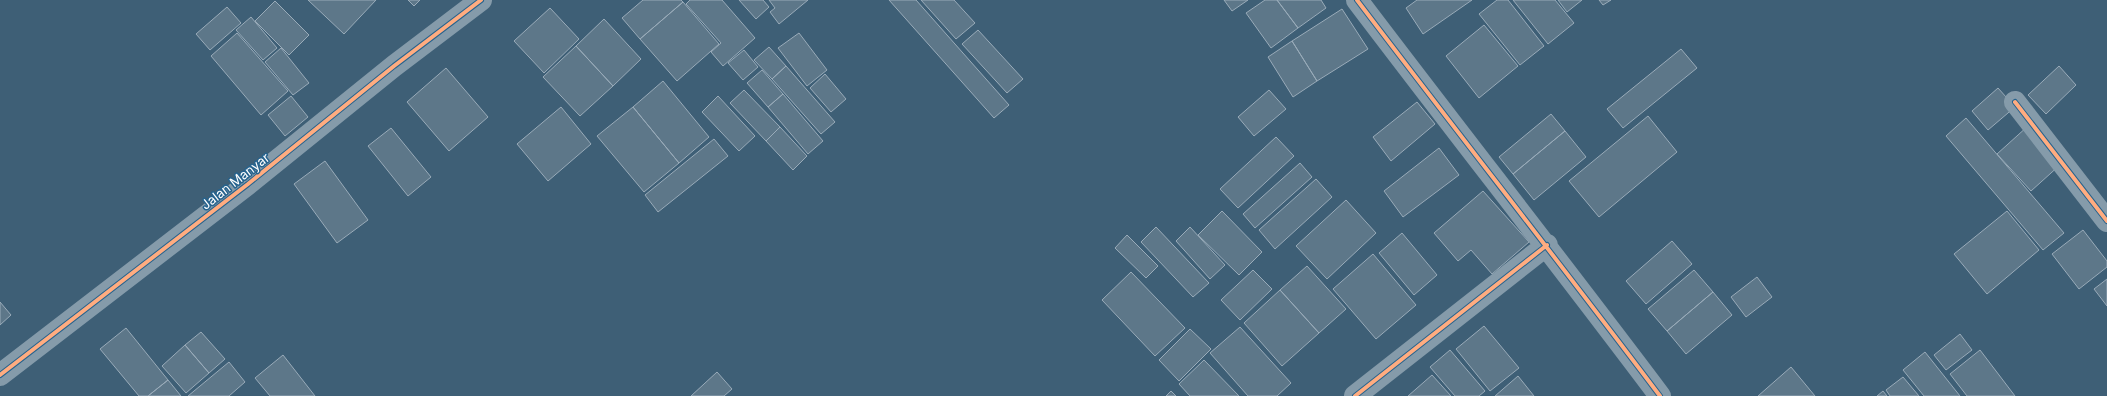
<svg xmlns="http://www.w3.org/2000/svg" width="2107" height="396" font-family="Inter,sans-serif">
  <style>
    .building { fill: #5d7789; stroke: #99abb9 }
    .lines { fill: none; stroke-linecap: round; stroke-linejoin: round }
    .minor { stroke: #859baa; stroke-width: 22 }
    .cycleway-casing { stroke: #26638e; stroke-width: 6 }
    .cycleway { stroke: #ffac80; stroke-width: 4 }
    .labels { text-anchor: middle; dominant-baseline: central; stroke-width: 3; stroke-linejoin: round; paint-order: stroke }
    .street-label { font-size: 13px; fill: #fff; stroke: #26638e }
  </style>
  <rect width="100%" height="100%" fill="#3e5f76"/>
  <path class="building" d="M308,0h68l-32,34z
    M408,0h12l-6,6z
    M643,0h38l2,2 -43,37 -18,-21z
    M690,0h32l33,38 -32,28 -12,-14 10,-9 -35,-39z
    M739,0h24l6,7 -13,12z
    M769,0h39l-29,24 -9,-12 5,-4z
    M889,0h27l93,105 -15,13z
    M921,0h33l21,23 -19,16z
    M1224,0h24l-16,11z
    M1265,0h12l21,28 -27,20 -25,-35z
    M1277,0h44l5,8 -28,20z
    M1417,0h55l-49,34 -17,-26z
    M1497,0h11l36,46 -24,19 -41,-51z
    M1513,0h42l19,23 -26,21z
    M1558,0h24l-15,12z
    M1599,0h12l-8,5z
    M275,1l34,34 -20,20 -34,-34z
    M683,2l36,42 -42,37 -37,-42z
    M227,7l14,16 -31,27 -14,-16z
    M550,8l29,31 -35,34 -30,-32z
    M1342,9l26,40 -51,32 -25,-40z
    M251,17l26,31 -14,12 -27,-30z
    M604,19l37,40 -28,27 -37,-40z
    M1484,25l34,41 -39,32 -33,-42z
    M978,30l45,49 -16,14 -45,-49z
    M237,33l51,58 -27,24 -50,-59z
    M799,33l28,37 -20,16 -29,-38z
    M1292,41l25,40 -24,16 -25,-40z
    M576,46l37,40 -33,30 -37,-39z
    M769,47l17,19 -14,13 -18,-19z
    M281,48l28,35 -16,12 -28,-33z
    M1681,49l16,19 -74,60 -16,-19z
    M744,50l14,17 -15,13 -15,-17z
    M786,66l49,56 -14,12 -49,-55z
    M2059,66l17,19 -30,29 -18,-19z
    M446,68l42,49 -39,34 -42,-49z
    M762,70l21,24 -15,13 -21,-24z
    M825,74l21,25 -15,13 -21,-24z
    M663,81l46,56 -30,26 -46,-56z
    M1998,88l17,19 -27,23 -16,-19z
    M744,90l36,37 -14,14 -36,-38z
    M1269,90l17,19 -32,27 -16,-19z
    M783,94l40,47 -15,13 -40,-47z
    M291,96l17,21 -23,19 -17,-21z
    M718,96l37,40 -16,15 -37,-39z
    M1417,102l18,22 -44,37 -18,-24z
    M561,107l30,37 -43,37 -31,-37z
    M633,107l46,56 -35,29 -47,-56z
    M1551,114l14,17 -52,43 -14,-17z
    M1648,116l29,36 -78,65 -30,-36z
    M1966,118l98,115 -21,17 -97,-114z
    M2028,126l33,38 -30,27 -34,-37z
    M780,127l27,29 -14,14 -27,-29z
    M391,128l40,49 -23,19 -40,-50z
    M1565,131l21,26 -52,43 -21,-26z
    M1276,137l18,19 -56,52 -18,-19z
    M714,139l14,17 -70,56 -13,-17z
    M1439,148l20,27 -56,42 -19,-26z
    M325,161l43,59 -31,23 -43,-59z
    M1300,163l12,14 -57,51 -12,-14z
    M1316,179l16,18 -57,52 -16,-19z
    M1483,191l46,51 -37,32 -21,-24 -13,11 -24,-28z
    M1346,200l30,33 -49,46 -31,-33z
    M1222,211l40,41 -23,23 -41,-40z
    M2007,211l32,39 -52,44 -33,-40z
    M1156,227l53,56 -16,14 -52,-55z
    M1190,227l35,38 -15,14 -34,-38z
    M2083,230l24,31v6l-28,22 -27,-35z
    M1402,233l35,42 -23,20 -35,-42z
    M1127,235l31,31 -12,12 -31,-30z
    M1672,241l20,23 -46,40 -20,-23z
    M1373,254l43,51 -40,34 -43,-50z
    M1307,266l39,43 -27,24 -39,-43z
    M1253,270l19,19 -32,31 -19,-20z
    M1694,270l19,22 -46,39 -19,-22z
    M1131,272l54,56 -30,28 -53,-56z
    M1757,277l15,20 -26,20 -15,-20z
    M2107,279v27l-13,-17z
    M1280,290l39,43 -37,33 -38,-43z
    M1713,292l19,23 -46,39 -19,-23z
    M0,302l11,13 -11,10z
    M1484,326l35,42 -29,23 -34,-42z
    M1240,327l51,56 -14,13h-29l-38,-43z
    M126,328l42,52 -20,16h-9l-39,-47z
    M1190,329l21,20 -32,32 -20,-21z
    M201,332l24,27 -16,14 -24,-28z
    M1960,334l12,16 -26,20 -12,-15z
    M185,345l24,28 -23,20 -24,-27z
    M1450,350l35,41 -6,5h-24l-25,-29z
    M1980,350l35,46h-48l-17,-22z
    M1925,352l35,44h-36l-21,-26z
    M283,355l32,41h-45l-15,-18z
    M1204,360l35,36h-49l-11,-12z
    M229,362l16,20 -16,14h-41z
    M1791,367l24,29h-57z
    M717,372l15,17 -8,7h-33z
    M1432,375l19,21h-43z
    M1518,376l16,20h-39z
    M1903,377l16,19h-29l-4,-6z
    M168,380l13,16h-33z
    M1171,391l5,5h-10z
    M1883,391l4,5h-10z"/>
  <g class="lines">
    <path class="minor" d="M1357,0c100,132 203,263 303,396
      M2015,102l92,119
      M0,375l248,-191 146,-118 87,-66
      M1355,396l192,-151"/>
    <defs>
      <path id="cycleway" d="M1357,0c100,132 203,263 303,396
        M2015,102l92,119
        M0,375l248,-191 146,-118 87,-66
        M1355,396l192,-151"/>
    </defs>
    <use href="#cycleway" class="cycleway-casing"/>
    <use href="#cycleway" class="cycleway"/>
  </g>
  <g class="labels">
    <g class="street-label">
      <text transform="translate(235 181) rotate(-38)">Jalan Manyar</text>
    </g>
  </g>
</svg>
